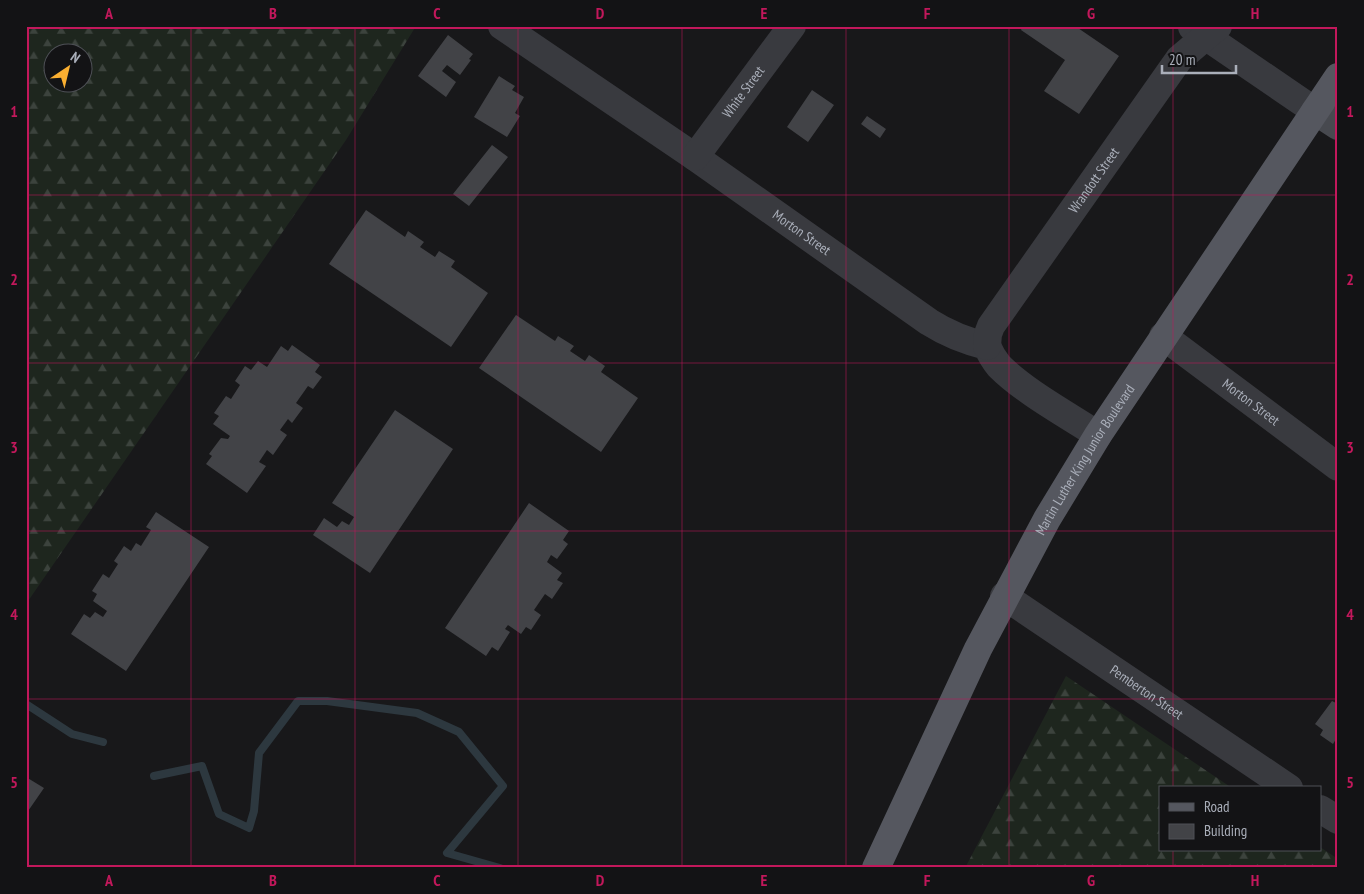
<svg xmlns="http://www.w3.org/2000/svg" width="1364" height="894" font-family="'PT Sans Narrow',sans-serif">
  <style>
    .forest { fill: url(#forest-firs); fill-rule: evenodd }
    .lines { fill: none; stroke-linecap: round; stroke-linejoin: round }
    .stream { stroke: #2d383f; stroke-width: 8 }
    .building { fill: #424347 }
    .street { stroke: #393a3f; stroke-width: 28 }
    .secondary { stroke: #47494f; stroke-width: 28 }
    .primary { stroke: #55575f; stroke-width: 28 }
    .grid { fill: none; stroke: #c2185b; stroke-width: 1; stroke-opacity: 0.55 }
    .labels { text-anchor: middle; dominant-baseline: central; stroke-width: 4; stroke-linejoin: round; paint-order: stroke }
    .street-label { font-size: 14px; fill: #aaafba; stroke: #131315 }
    .neatline { fill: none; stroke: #c2185b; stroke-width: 2 }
    .grid-label { font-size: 16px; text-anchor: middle; font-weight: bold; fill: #c2185b }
  </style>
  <defs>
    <pattern id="forest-firs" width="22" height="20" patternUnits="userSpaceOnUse" patternTransform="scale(1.25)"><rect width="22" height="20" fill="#1e261e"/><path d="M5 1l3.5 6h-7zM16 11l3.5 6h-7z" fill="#3c433d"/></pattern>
  </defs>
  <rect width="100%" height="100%" fill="#18181a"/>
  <path class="forest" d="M26,26h390l-70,114 -320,464zM52,52h30v30h-30z
    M1066,676l166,112h-72v62h160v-3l18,12v9h-373z"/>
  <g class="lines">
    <path class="stream" d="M26,704l46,30 31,8
      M154,776l48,-10 17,48 30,14 5,-17 5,-58 39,-52h29l90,12 42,19 44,54 -56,67 53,15"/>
  </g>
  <path class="building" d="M1023,26h52l44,30 -40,58 -35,-23 21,-31 -44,-30z
    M448,35l25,19 -4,5 2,1 -11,15 -13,-10 -5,6 14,11 -10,15 -28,-21z
    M499,76l16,10 -3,4 12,7 -9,16 5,3 -13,21 -33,-20z
    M812,90l22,15 -26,37 -21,-15z
    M867,116l19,13 -6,9 -19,-14z
    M492,145l16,12 -39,49 -16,-12z
    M366,210l39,27 3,-6 16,11 -4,5 15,10 4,-6 16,10 -4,6 37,26 -37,54 -122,-83z
    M516,315l39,26 3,-5 16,10 -4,5 15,10 4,-6 16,11 -4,6 37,26 -37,54 -122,-84z
    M292,345l28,20 -5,7 7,5 -9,12 -5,-3 -12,17 7,5 -11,15 -4,-4 -8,11 7,5 -14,20 -6,-5 -8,12 7,4 -19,27 -41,-29 6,-8 -3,-2 12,-16 7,1 2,-3 -17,-12 6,-8 -5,-3 12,-17 5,3 9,-14 -5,-4 10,-15 6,4 7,-9 9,6 14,-21 7,5z
    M395,410l58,39 -83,124 -57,-38 11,-17 13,9 5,-6 7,4 5,-8 -22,-14z
    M529,503l40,28 -6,9 5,4 -11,15 -6,-4 -4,7 15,11 -5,7 6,3 -11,16 -7,-5 -11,16 7,5 -10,15 -5,-3 -5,7 -13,-9 -3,4 5,3 -12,19 -6,-4 -6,9 -41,-28z
    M156,512l53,35 -83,124 -55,-37 13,-20 6,4 5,-6 8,5 4,-6 -14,-10 4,-7 -5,-3 11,-17 6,4 9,-14 -4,-3 10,-15 7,5 5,-8 5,3 10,-16 -5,-3z
    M1332,701l6,3v36l-2,-1 -3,5 -13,-9 3,-5 -8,-6z
    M26,777l18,11 -18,26z"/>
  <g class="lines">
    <g class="street">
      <path id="s1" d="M502,26l193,131 234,165c19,12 36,19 58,24 3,7 7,14 12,20 26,26 67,48 99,69"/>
      <path d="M1192,27l123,84"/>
      <path id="s2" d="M695,157l97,-131"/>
      <path id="s3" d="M1163,336l175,131"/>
      <path id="s4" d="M987,346l1,-12 3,-8 188,-267 39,-33"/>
      <path id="s5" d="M1004,596l285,192"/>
      <path d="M1320,809l18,11"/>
    </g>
    <path class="secondary" d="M1315,111l23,15"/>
    <path class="primary" id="s6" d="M876,868l102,-219 69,-130 51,-84 240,-358"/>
  </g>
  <path class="grid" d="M191,26v842M355,26v842M518,26v842M682,26v842M846,26v842M1009,26v842M1173,26v762M26,195h1312M26,363h1312M26,531h1312M26,699h1312M1173,850v18"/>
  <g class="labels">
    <g class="street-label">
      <text stroke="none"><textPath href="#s2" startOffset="81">White Street</textPath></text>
      <text stroke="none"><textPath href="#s4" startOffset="199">Wrandott Street</textPath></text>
      <text stroke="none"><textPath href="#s1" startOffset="364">Morton Street</textPath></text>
      <text stroke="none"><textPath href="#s3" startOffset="110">Morton Street</textPath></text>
      <text stroke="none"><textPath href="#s6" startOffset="459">Martin Luther King Junior Boulevard</textPath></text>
      <text stroke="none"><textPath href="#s5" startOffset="172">Pemberton Street</textPath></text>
    </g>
  </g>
  <rect width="1364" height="894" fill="none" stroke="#131315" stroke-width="55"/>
  <rect x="1159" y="786" width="162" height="65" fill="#131315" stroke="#4f5157"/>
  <rect x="1169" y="803" width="25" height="8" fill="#55575f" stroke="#4f5157"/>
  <text x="1204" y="812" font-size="15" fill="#aaafba">Road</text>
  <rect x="1169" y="824" width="25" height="15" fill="#424347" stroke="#4f5157"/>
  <text x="1204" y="836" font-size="15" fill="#aaafba">Building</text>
  <g transform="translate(68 68) rotate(35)"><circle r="24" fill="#131315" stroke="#4f5157"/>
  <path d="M0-4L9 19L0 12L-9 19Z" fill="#faaf31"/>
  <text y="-8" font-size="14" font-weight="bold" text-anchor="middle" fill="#aaafba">N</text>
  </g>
  <path d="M1162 65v8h74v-8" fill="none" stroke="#aaafba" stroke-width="2.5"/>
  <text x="1169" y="65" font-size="15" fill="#aaafba" stroke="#131315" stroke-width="4" paint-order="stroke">20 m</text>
  <rect x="28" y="28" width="1308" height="838" class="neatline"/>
  <g class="grid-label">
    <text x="109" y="19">A</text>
    <text x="273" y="19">B</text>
    <text x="437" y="19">C</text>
    <text x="600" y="19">D</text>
    <text x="764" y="19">E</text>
    <text x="927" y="19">F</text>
    <text x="1091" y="19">G</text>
    <text x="1255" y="19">H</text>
    <text x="14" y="117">1</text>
    <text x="1350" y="117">1</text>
    <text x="14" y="285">2</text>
    <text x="1350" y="285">2</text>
    <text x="14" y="453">3</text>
    <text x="1350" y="453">3</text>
    <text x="14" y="620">4</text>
    <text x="1350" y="620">4</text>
    <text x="14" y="788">5</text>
    <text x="1350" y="788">5</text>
    <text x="109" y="886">A</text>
    <text x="273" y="886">B</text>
    <text x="437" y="886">C</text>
    <text x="600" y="886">D</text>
    <text x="764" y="886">E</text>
    <text x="927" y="886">F</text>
    <text x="1091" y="886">G</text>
    <text x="1255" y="886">H</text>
  </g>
</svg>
